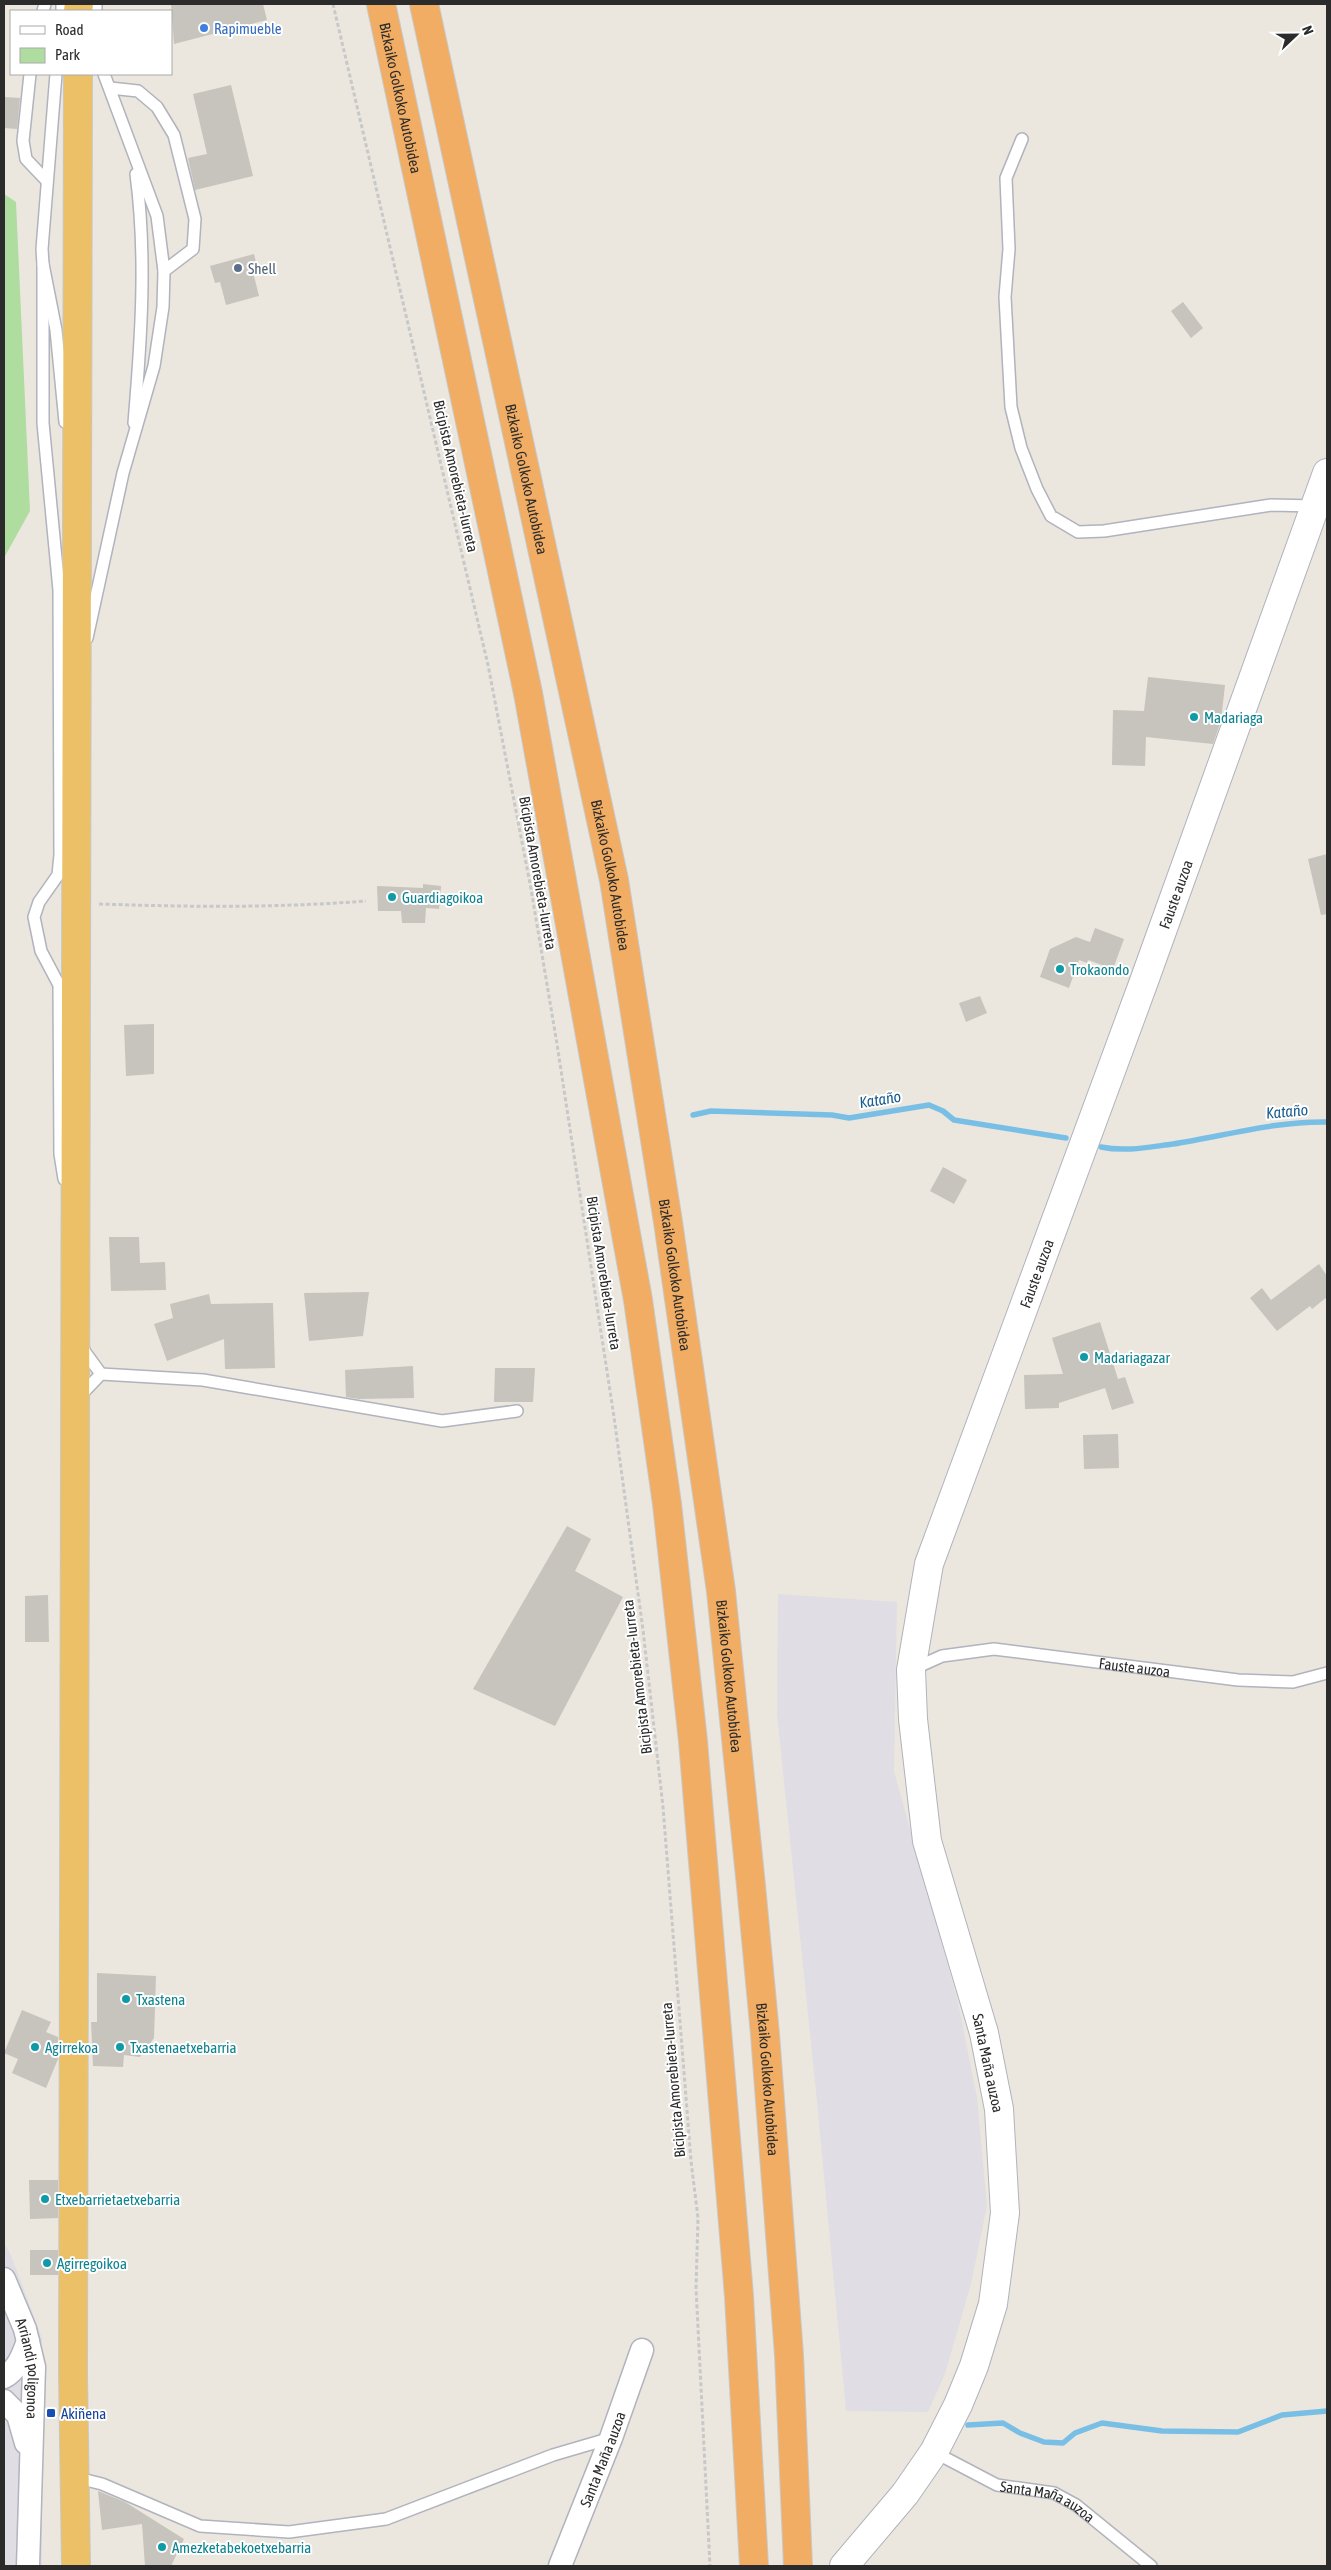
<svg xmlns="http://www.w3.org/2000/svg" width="1331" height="2570" font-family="'Asap Condensed',sans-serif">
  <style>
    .industrial { fill: #e0dee4 }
    .green { fill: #afdd9f }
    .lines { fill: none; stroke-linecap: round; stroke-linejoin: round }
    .stream { stroke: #79bfe5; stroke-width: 5.5 }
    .building { fill: #c7c3bd }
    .service-casing { stroke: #b1b3bd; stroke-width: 14 }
    .minor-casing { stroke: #b1b3bd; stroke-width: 25 }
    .tertiary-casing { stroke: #b1b3bd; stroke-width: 30 }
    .trunk-casing { stroke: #c8c8c8; stroke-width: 30 }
    .motorway-casing { stroke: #c8c8c8; stroke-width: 30 }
    .path { stroke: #c8c8c8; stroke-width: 3; stroke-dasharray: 4 2.5; stroke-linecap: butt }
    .service { stroke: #fff; stroke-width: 11 }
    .minor { stroke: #fff; stroke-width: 22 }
    .tertiary { stroke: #fff; stroke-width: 28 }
    .trunk { stroke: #ebc066; stroke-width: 28 }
    .motorway { stroke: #f1ad63; stroke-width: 28 }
    .shop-dot { fill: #3f7fe0; stroke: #fff; stroke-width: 2 }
    .service-dot { fill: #5c6f8a; stroke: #fff; stroke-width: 2 }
    .culture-dot { fill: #0f9aa8; stroke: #fff; stroke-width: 2 }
    .transit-dot { fill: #1a4fb4; stroke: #fff; stroke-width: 2 }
    .labels { text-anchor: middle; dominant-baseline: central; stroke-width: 4; stroke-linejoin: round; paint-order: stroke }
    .shop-label { font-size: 15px; fill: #366cbe; stroke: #fff; text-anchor: start }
    .street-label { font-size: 15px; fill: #2b2b2b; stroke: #fff }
    .service-label { font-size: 15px; fill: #4e5e75; stroke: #fff; text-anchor: start }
    .culture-label { font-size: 15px; fill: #0d838f; stroke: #fff; text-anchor: start }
    .transit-label { font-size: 15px; fill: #164399; stroke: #fff; text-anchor: start }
    .water-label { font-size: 16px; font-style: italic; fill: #185d91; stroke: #fff }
  </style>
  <rect width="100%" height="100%" fill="#ebe7de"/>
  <path class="industrial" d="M778,1594l119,8 -3,169 64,231 19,95 10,109 -16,78 -26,90 -17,38 -82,-1 -29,-309 -40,-388z
    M4,2243l7,12 31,83v228h-38z"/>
  <path class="green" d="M4,194l12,8 14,309 -26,47z"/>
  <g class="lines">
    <path class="stream" d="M693,1115l18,-4 121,4 17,3 80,-13 14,6 11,9 112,18
      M1101,1147c24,5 48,0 72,-3 51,-8 102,-23 154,-22
      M968,2425l35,-2 17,10 24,9 19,1 12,-10 27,-10 60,8 76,1 44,-17 45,-4"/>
  </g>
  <path class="building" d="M171,4h92l4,16 -93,24z
    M231,85l22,91 -58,14 -7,-32 19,-4 -14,-60z
    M4,97l16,1 -3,31 -13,-1z
    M254,254l4,16 -5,2 6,24 -33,9 -6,-23 -5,1 -5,-17z
    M1183,302l20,26 -12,10 -20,-27z
    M1148,677l77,8 -4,36 -8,23 -67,-7 -1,29 -33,-1 1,-55 31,1z
    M1327,854v60l-6,1 -13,-56z
    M423,884l18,2 -2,23 -13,-1 -1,15h-23l-1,-12h-23l-1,-25 46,2z
    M1095,928l29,11 -11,30 -25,-9 -1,3 -8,-3 -10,28 -29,-11 10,-28 26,-12 14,5z
    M980,996l7,17 -21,9 -7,-19z
    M154,1024v50l-28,2 -2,-51z
    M943,1167l24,13 -13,24 -24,-13z
    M109,1237h30l1,26 25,-1 1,28 -55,1z
    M1319,1264l8,12v21l-15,12 -2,-3 -33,25 -27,-33 12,-10 9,12z
    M369,1292l-6,44 -54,5 -5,-48z
    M209,1294l2,10 62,-1 2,65 -50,1 -1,-30 -57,22 -13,-37 19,-6 -3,-14z
    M1100,1322l18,57 7,-2 9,26 -22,7 -7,-22 -46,15v5l-34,1 -1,-34 39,-1 -11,-36z
    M413,1366l1,32 -55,1 -13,-2 -1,-27z
    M495,1368h40l-2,34h-39z
    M1118,1434l1,34 -35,1 -1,-34z
    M567,1526l24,13 -16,32 48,26 -68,129 -82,-37z
    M48,1595l1,47h-24v-46z
    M97,1973l59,3 -2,62 -14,19 -16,-2 -1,12 -30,-1 -2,-44h6z
    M22,2010l29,12 -5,10 12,5v22l-12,29 -34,-15 6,-14 -14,-6z
    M29,2180h29v38l-28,1z
    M30,2250h28v25h-28z
    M98,2491l27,11 59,37 -13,27h-26l-3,-42 -40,6z"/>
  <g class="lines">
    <defs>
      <g id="service">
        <path d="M96,4v7"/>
        <path d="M43,11l2,-7"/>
        <path d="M62,11v-7"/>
        <path d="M30,74l-7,67 3,18 20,21"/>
        <path d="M56,74l-14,175 1,15 13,66 9,92"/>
        <path d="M110,88l28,3 19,16 17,28 21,84 -2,30 -29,22"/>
        <path d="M1022,139l-16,39 3,71 -4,48 6,110 10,41 16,41 14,27 27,16 26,-1 167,-26 44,1"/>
        <path d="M43,264v159l16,167 1,265 -2,20 -19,27 -5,15 7,34 18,34 1,169 4,25"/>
        <path d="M134,423c7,-83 13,-166 2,-249"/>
        <path d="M87,638l36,-165 31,-107 9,-59 1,-36 -7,-55 -53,-142"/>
        <path d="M82,1345l3,7 16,22 102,6 239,41 75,-10"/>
        <path d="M80,1396l21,-22"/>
        <path id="s1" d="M913,1669l29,-13 52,-7 244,31 55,2 34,-9"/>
        <path id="s2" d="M934,2452l63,33 57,8 22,12 75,61"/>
        <path d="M74,2477l28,7 98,42 89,6 97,-13 167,-64 58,-17"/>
      </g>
      <g id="minor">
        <path id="s3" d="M4,2279l21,50 9,38 -6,199"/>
        <path d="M4,2377c14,-7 19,-23 24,-36"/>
        <path d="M4,2401l14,14 8,28"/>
        <path id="s4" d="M560,2566l51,-128 31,-88"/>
      </g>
      <g id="tertiary">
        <path id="s5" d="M844,2566l61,-72 29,-42 24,-47 16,-39 19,-62 12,-91 -6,-104 -15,-76 -57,-192 -14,-122 -2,-49 18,-106 214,-580 184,-511"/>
      </g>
      <path id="trunk" d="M78,11l1,-7
        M76,2566l-3,-192 5,-2300"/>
      <g id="motorway">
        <path id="s6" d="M381,4l147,689 110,607 29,204 26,237 46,555 15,270"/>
        <path id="s7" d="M424,4l190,876 54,342 53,369 30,295 14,148 24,321 9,211"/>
      </g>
    </defs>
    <use href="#service" class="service-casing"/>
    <use href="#minor" class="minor-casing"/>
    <use href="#tertiary" class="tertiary-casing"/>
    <use href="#trunk" class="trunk-casing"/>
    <use href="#motorway" class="motorway-casing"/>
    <path class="path" d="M333,4l155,661 43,224 26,155 57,373 29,213 20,177 28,354 7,57 -2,70 14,278
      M99,904c90,3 177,4 267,-3"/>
    <use href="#service" class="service"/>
    <use href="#minor" class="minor"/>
    <use href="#tertiary" class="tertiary"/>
    <use href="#trunk" class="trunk"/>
    <use href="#motorway" class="motorway"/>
  </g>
  <circle class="shop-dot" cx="204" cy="28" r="5"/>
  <circle class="service-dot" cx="238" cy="268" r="5"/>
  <g class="culture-dot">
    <circle cx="1194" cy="717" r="5"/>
    <circle cx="392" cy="897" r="5"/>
    <circle cx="1060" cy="969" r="5"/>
    <circle cx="1084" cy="1357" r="5"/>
    <circle cx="126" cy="1999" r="5"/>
    <circle cx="35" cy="2047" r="5"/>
    <circle cx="120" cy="2047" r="5"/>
    <circle cx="45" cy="2199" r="5"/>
    <circle cx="47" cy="2263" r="5"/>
    <circle cx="162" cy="2547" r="5"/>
  </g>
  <rect class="transit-dot" x="46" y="2408" width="10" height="10" rx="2.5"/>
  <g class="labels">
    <g class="shop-label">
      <text x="214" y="28">Rapimueble</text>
    </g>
    <g class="street-label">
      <text stroke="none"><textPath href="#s6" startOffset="96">Bizkaiko Golkoko Autobidea</textPath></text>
      <text transform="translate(456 476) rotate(77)">Bicipista Amorebieta-Iurreta</text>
      <text stroke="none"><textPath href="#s7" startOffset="486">Bizkaiko Golkoko Autobidea</textPath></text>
      <text transform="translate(538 873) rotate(80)">Bicipista Amorebieta-Iurreta</text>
      <text stroke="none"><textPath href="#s7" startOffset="891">Bizkaiko Golkoko Autobidea</textPath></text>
      <text stroke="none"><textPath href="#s5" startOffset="1772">Fauste auzoa</textPath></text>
      <text transform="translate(604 1273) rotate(81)">Bicipista Amorebieta-Iurreta</text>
      <text stroke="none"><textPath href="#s5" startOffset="1368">Fauste auzoa</textPath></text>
      <text stroke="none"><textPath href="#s7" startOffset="1296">Bizkaiko Golkoko Autobidea</textPath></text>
      <text stroke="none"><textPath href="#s1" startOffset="226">Fauste auzoa</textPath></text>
      <text transform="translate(637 1677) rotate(-97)">Bicipista Amorebieta-Iurreta</text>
      <text stroke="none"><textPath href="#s7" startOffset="1701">Bizkaiko Golkoko Autobidea</textPath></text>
      <text transform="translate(988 2063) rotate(78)">Santa Maña auzoa</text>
      <text transform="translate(673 2080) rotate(-95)">Bicipista Amorebieta-Iurreta</text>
      <text stroke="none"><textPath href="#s7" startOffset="2106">Bizkaiko Golkoko Autobidea</textPath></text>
      <text stroke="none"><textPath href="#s3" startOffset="94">Arriandi poligonoa</textPath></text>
      <text stroke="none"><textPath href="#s4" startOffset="115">Santa Maña auzoa</textPath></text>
      <text stroke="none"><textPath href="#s2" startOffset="125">Santa Maña auzoa</textPath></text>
    </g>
    <g class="service-label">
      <text x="248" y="268">Shell</text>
    </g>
    <g class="culture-label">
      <text x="1204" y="717">Madariaga</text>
      <text x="402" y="897">Guardiagoikoa</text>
      <text x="1070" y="969">Trokaondo</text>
      <text x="1094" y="1357">Madariagazar</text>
      <text x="136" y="1999">Txastena</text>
      <text x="45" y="2047">Agirrekoa</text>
      <text x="130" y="2047">Txastenaetxebarria</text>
      <text x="55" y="2199">Etxebarrietaetxebarria</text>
      <text x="57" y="2263">Agirregoikoa</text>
      <text x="172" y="2547">Amezketabekoetxebarria</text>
    </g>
    <g class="transit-label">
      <text x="61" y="2413">Akiñena</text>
    </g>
    <g class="water-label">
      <text transform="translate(880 1099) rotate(-9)">Kataño</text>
      <text transform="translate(1287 1111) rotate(-5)">Kataño</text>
    </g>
  </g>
  <rect width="1331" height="2570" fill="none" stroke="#2b2b2b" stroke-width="10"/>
  <rect x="10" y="10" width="162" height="65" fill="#ffffff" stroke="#aaaaaa"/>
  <rect x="20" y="26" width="25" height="8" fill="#ffffff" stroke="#aaaaaa"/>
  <text x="55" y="35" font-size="15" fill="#2b2b2b">Road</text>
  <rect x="20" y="48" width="25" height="15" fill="#afdd9f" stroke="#aaaaaa"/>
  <text x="55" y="60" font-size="15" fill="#2b2b2b">Park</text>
  <g transform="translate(1296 35) rotate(68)" stroke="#ffffff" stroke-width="4" paint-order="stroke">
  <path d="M0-4L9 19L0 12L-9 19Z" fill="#2b2b2b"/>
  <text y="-8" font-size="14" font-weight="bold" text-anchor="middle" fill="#2b2b2b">N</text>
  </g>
</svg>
